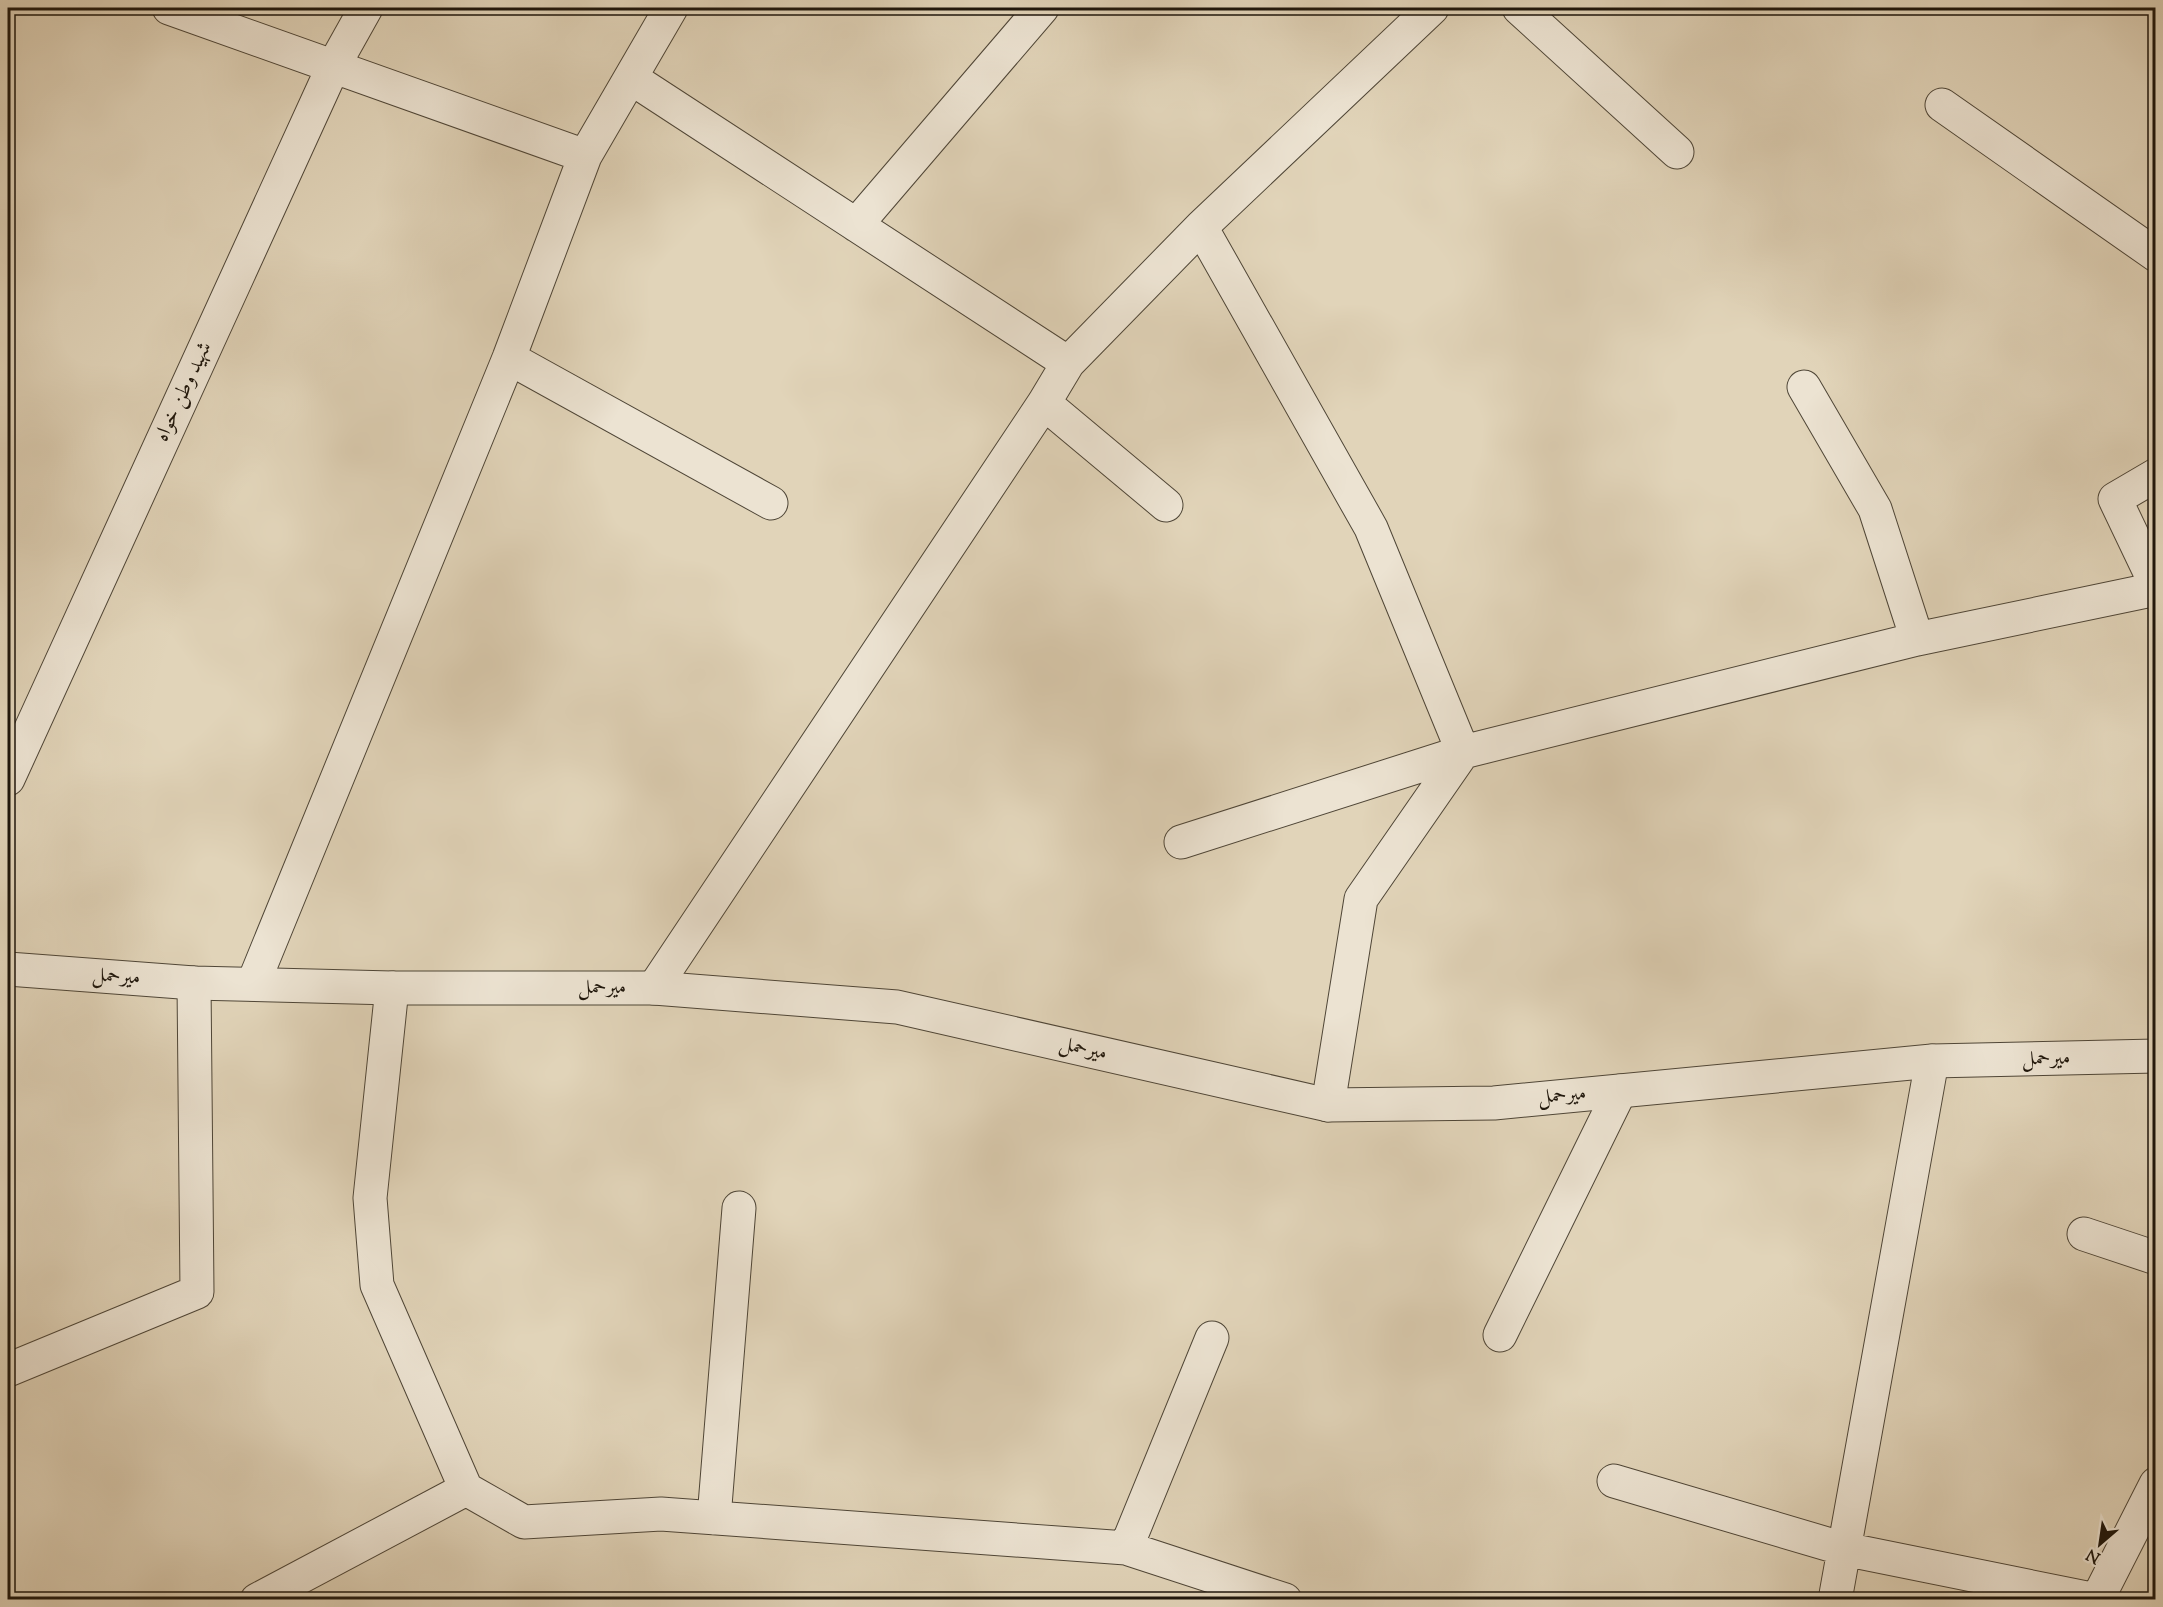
<svg xmlns="http://www.w3.org/2000/svg" width="2163" height="1607" font-family="'Sorts Mill Goudy',Amiri,serif">
  <style>
    .lines { fill: none; stroke-linecap: round; stroke-linejoin: round }
    .minor-casing { stroke: #4f4637; stroke-width: 35 }
    .tertiary-casing { stroke: #4f4637; stroke-width: 35 }
    .minor { stroke: #ece3d2; stroke-width: 33 }
    .tertiary { stroke: #ece3d2; stroke-width: 33 }
    .labels { text-anchor: middle; dominant-baseline: central; stroke-width: 4.5; stroke-linejoin: round; paint-order: stroke }
    .street-label { font-size: 21px; fill: #1e160c; stroke: #ece3d2 }
  </style>
  <rect width="100%" height="100%" fill="#e1d4b9"/>
  <filter id="stains"><feTurbulence type="fractalNoise" baseFrequency=".00333" numOctaves="4"/><feColorMatrix values="0 0 0 0 .2 0 0 0 0 .09 0 0 0 0 .02 0 0 0 .5 -.17"/></filter>
  <radialGradient id="worn" r=".72"><stop offset=".6" stop-color="#630" stop-opacity="0"/><stop offset="1" stop-color="#630" stop-opacity=".3"/></radialGradient>
  <g class="lines">
    <defs>
      <path id="minor" d="M169,8l416,148
        M1519,8l158,144
        M631,78l437,285
        M1942,105l214,150
        M856,225l186,-217
        M509,358l262,145
        M1804,387l71,122 42,130
        M1044,403l122,102
        M2156,475l-41,24 41,86
        M8,779l325,-712 33,-59
        M1181,842l282,-90 -92,-224 -170,-301
        M253,984l256,-626 76,-202 86,-148
        M654,988l390,-585 24,-40 133,-136 231,-219
        M1328,1105l33,-206 102,-147 454,-113 239,-50
        M2084,1234l72,24
        M1500,1335l120,-244
        M8,1370l189,-78 -3,-309
        M1614,1481l230,68 252,51
        M466,1489l58,33 137,-8 465,34 159,52
        M714,1518l25,-310
        M1126,1548l86,-210
        M257,1600l209,-111 -89,-204 -7,-87 22,-210
        M1835,1600l97,-539
        M2097,1600l59,-116"/>
      <path id="tertiary" d="M8,969l186,14 198,5h262l243,19 431,98 166,-2 438,-42 224,-5"/>
    </defs>
    <use href="#minor" class="minor-casing"/>
    <use href="#tertiary" class="tertiary-casing"/>
    <use href="#minor" class="minor"/>
    <use href="#tertiary" class="tertiary"/>
  </g>
  <g class="labels">
    <g class="street-label">
      <text transform="translate(184 392) rotate(-65)">شهید وطن خواه</text>
      <text transform="translate(116 977) rotate(4)">میرحمل</text>
      <text x="602" y="988">میرحمل</text>
      <text transform="translate(1083 1049) rotate(13)">میرحمل</text>
      <text transform="translate(2046 1059) rotate(-1)">میرحمل</text>
      <text transform="translate(1562 1096) rotate(-5)">میرحمل</text>
    </g>
  </g>
  <rect width="2163" height="1607" fill="none" stroke="#e1d4b9" stroke-width="30"/>
  <rect x="9" y="9" width="2145" height="1589" fill="none" stroke="#1e160c" stroke-width="3"/>
  <rect x="15" y="15" width="2133" height="1577" fill="none" stroke="#1e160c" stroke-width="1.5"/>
  <g transform="translate(2100 1544) rotate(209)" stroke="#ece3d2" stroke-width="4.5" paint-order="stroke">
  <path d="M0-4.5L10 22L0 15L-10 22Z" fill="#1e160c"/>
  <text y="-9" font-size="16" font-weight="bold" text-anchor="middle" fill="#1e160c">N</text>
  </g>
  <rect width="100%" height="100%" filter="url(#stains)"/>
  <rect width="100%" height="100%" fill="url(#worn)"/>
</svg>
